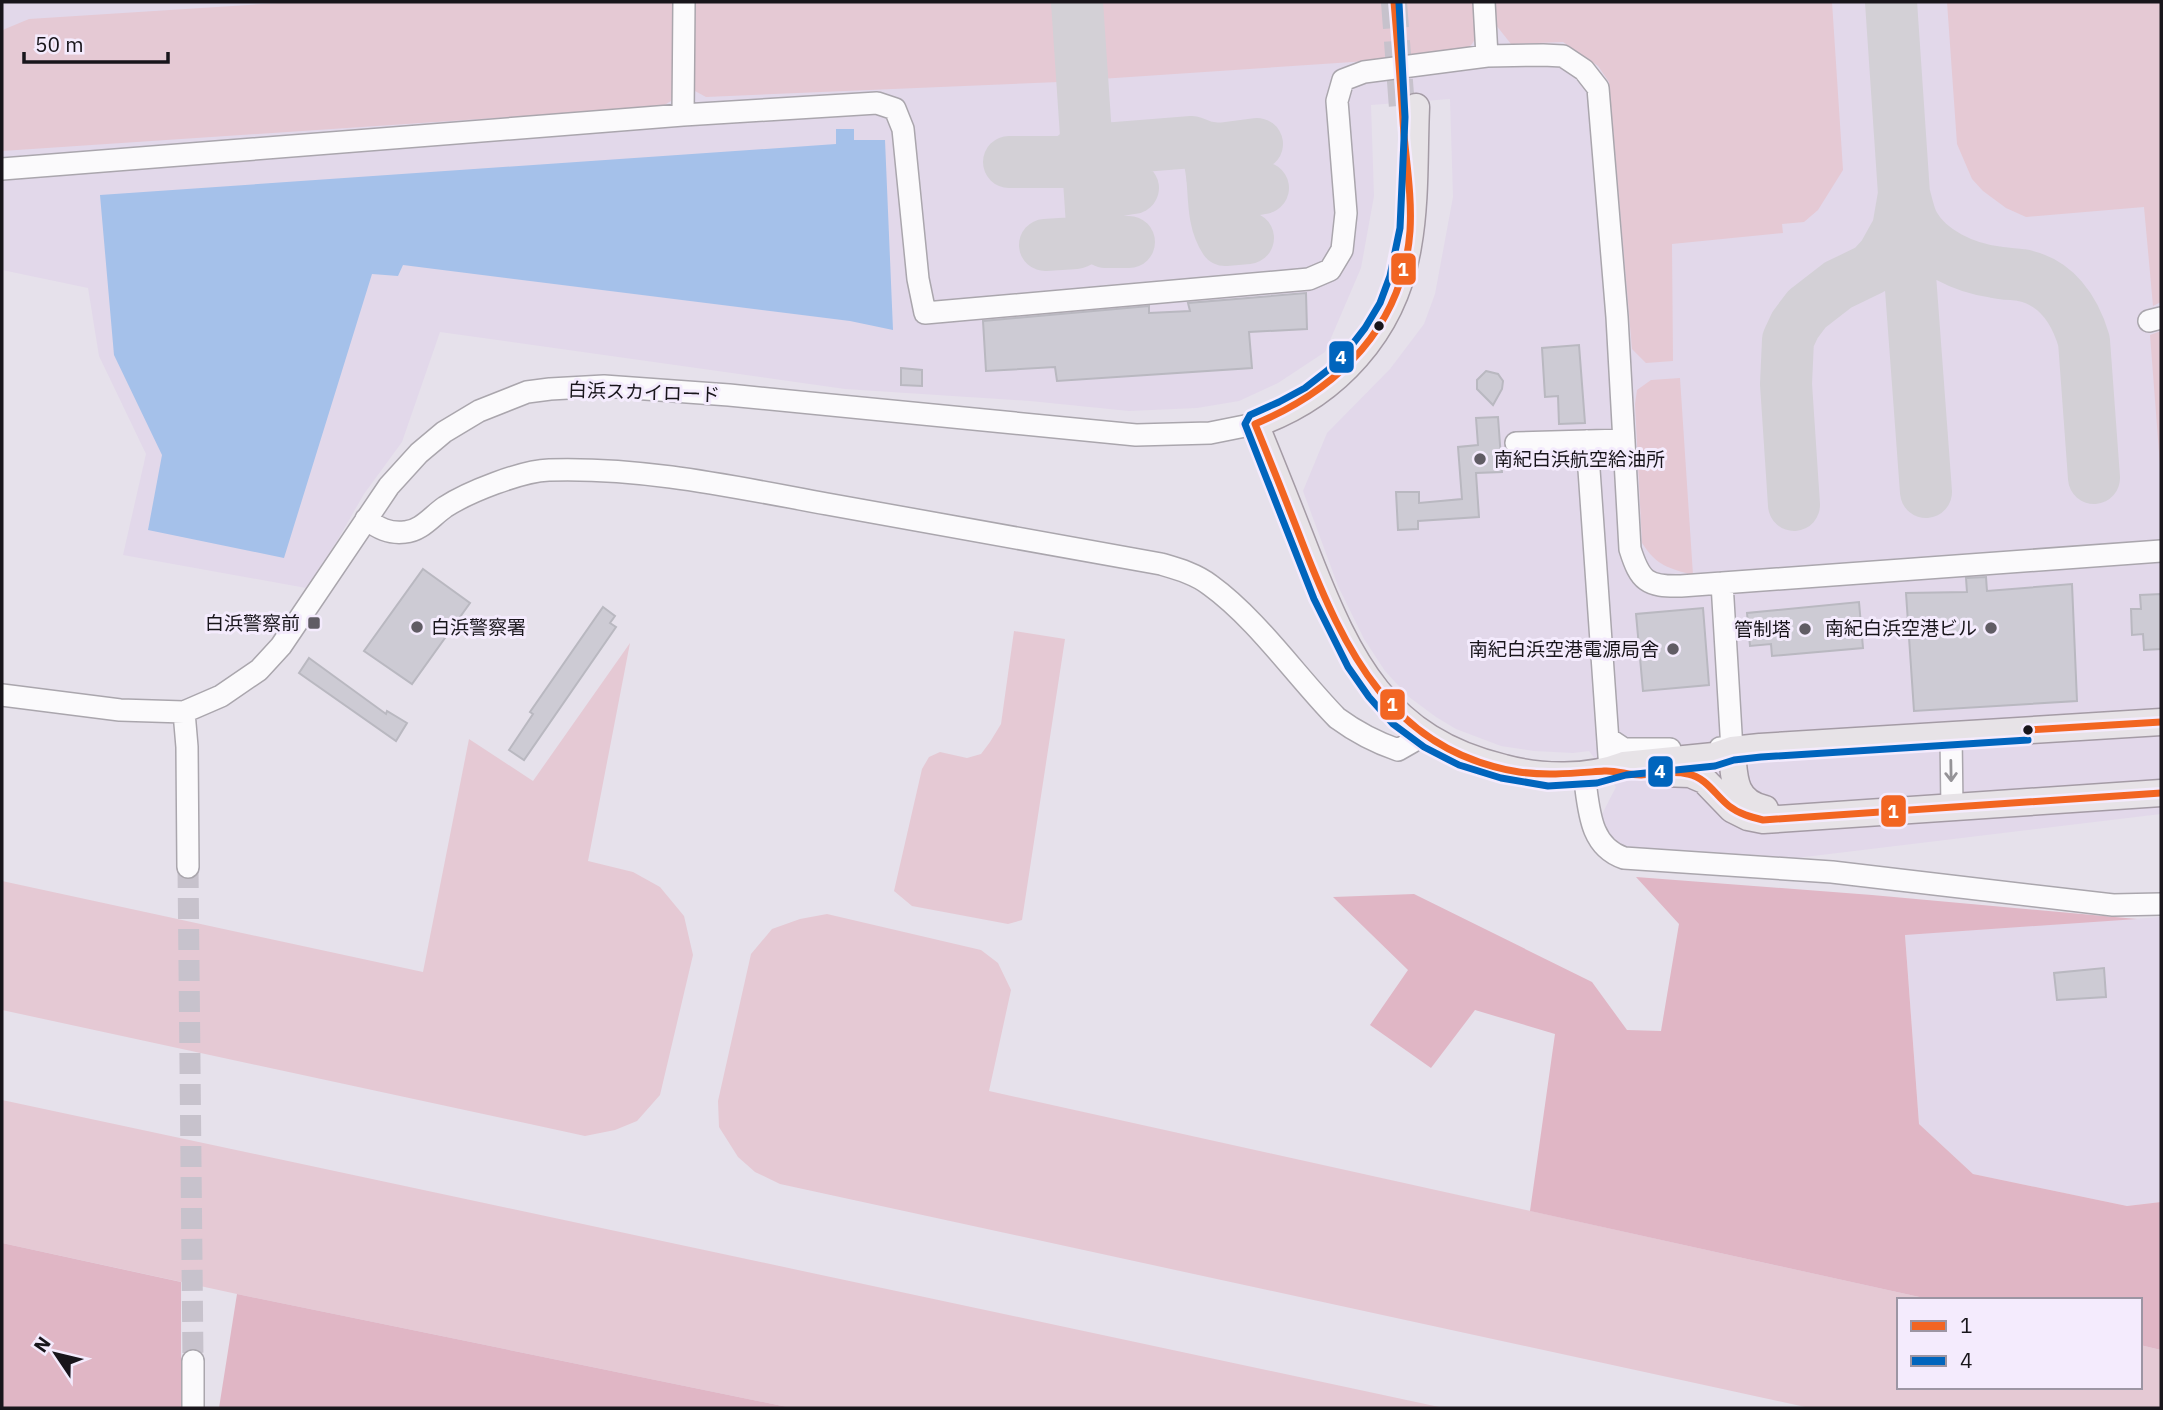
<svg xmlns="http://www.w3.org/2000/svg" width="2163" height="1410" font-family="'IBM Plex Sans','Noto Sans JP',sans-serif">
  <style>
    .built { fill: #e2d8ea }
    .green { fill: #e5c9d4 }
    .forest { fill: #e0b6c5 }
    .water { fill: #a5c1ea }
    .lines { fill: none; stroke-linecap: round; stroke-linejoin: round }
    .taxiway { stroke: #d3d0d6; stroke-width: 52 }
    .building { fill: #cdcbd4; stroke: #b9b8c0; stroke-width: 2 }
    .minor-tunnel { stroke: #c7c2cc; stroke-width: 21; stroke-dasharray: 21 10; stroke-linecap: butt }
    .major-tunnel { stroke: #c7c2cc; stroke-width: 26; stroke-dasharray: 26 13; stroke-linecap: butt }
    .minor-casing { stroke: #aaa6ad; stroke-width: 24 }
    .major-casing { stroke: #a49ba5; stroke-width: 29 }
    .minor { stroke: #fbfafc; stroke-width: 21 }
    .major { stroke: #e7e3e7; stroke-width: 26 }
    .bus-1-casing { stroke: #f4ebfd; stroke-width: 12 }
    .bus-2-casing { stroke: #f4ebfd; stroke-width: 12 }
    .bus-1 { stroke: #f26522; stroke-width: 7 }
    .bus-2 { stroke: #0065bd; stroke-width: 7 }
    .oneway { stroke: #959397 }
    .bus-dot { fill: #18151b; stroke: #f4ebfd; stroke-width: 2.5 }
    .poi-dot { fill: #605c64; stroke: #f4ebfd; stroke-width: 2.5 }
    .labels { text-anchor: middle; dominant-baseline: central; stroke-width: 6; stroke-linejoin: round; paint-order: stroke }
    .street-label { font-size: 19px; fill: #18151b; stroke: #f4ebfd }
    .poi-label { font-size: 19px; fill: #18151b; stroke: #f4ebfd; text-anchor: end }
    .line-badge { stroke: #f4ebfd; stroke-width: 2.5 }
    .badge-label { font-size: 19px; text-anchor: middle; font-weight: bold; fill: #fff }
  </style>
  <rect width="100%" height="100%" fill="#e6e1eb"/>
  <path class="built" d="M2,2h2159v812l-373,45 -159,-9 -17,-5 -13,-25 17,-33 -27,-36 -16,2 -39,-2 -33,-5 -45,-17 -20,-12 -27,-20 -24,-26 -21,-32 -26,-53 -35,-95 24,-58 63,-64 34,-45 11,-30 18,-97 -3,-98 -79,6 3,91 -13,72 -36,84 -47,31 -39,18 -42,7 -68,3 -99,-10 -185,-12 -405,-57 -38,110 -38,52 -27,47 -31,47 -183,-33 23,-101 -47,-98 -11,-68 -86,-18z
    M2161,917v285l-34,4 -154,-32 -54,-50 -14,-190z"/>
  <path class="green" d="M295,2h379l1,80 -4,19 -10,6 -659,44v-120l3,-2 24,-10z
    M690,2h364l5,80 -353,15 -11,-6 -7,-15z
    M1098,2h379c1,25 6,39 -19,53l-358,24z
    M1492,2h340l11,168 -25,40 -14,12 -22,2 1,9 -111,11 1,117 -27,2 -14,-14 -23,-267 -11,-16 -35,-24 -52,2 -19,-24z
    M1947,2h214v300l-8,4 -9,-99 -118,10 -20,-9 -23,-17 -11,-12 -15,-35z
    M2161,331v147l-11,-143z
    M1680,378l13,197c-25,-7 -36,-9 -51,-32l-7,-139 2,-14 14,-10z
    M1014,631l51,8 -43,281 -14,4 -96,-18 -18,-15 28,-122 7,-12 11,-5 27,6 14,-4 9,-12 11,-18z
    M630,643l-42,218 45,11 27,15 24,29 9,39 -33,140 -23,26 -22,9 -30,6 -583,-126v-129l421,91 46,-233 64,42z
    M827,914l154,36 17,13 13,27 -22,101 944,209h-34v87h241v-42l21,5v58h-351l-1030,-224 -25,-12 -17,-15 -19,-30 -1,-26 33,-147 21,-25 28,-10z
    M2,1100l1442,308h-652l-555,-114 -235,-51z"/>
  <path class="forest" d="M1636,877l236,18 265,24 -232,16 14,189 54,50 154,32 34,-4v148l-21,-5v-45h-207l-403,-89 25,-177 -80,-24 -44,58 -61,-43 38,-55 -75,-73 81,-3 178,88 35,48 34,1 18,-107z
    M2,1243l179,39v126h-179z
    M237,1294l555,114h-573z"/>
  <path class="water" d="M836,129h18v11h31l8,190 -43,-9 -447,-56 -5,11 -26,-2 -88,284 -136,-28 14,-75 -48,-100 -14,-160 736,-51z"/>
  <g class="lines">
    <path class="taxiway" d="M1077,2l15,223 3,11 10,6h24
      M1087,137l6,10 11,2 88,-7 13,5c14,28 2,66 20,93l23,-2
      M1205,147l14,2 38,-5
      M1009,162h57l14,-10 7,-15
      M1212,177c18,18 27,15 51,11
      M1089,178c15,19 22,13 44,10
      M1904,194c3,10 5,22 10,31 15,27 51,43 81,47 9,2 18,2 26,3 35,6 54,35 63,66l10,137
      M1905,208l21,284
      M1045,245l31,-2 10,-5 6,-13
      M1794,505l-8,-121 2,-44 7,-15 12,-16 31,-24 33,-16 12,-13 15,-27 6,-35 -13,-192"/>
  </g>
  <path class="building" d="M1306,293l1,36 -58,3 3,36 -195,13 -2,-14 -69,4 -3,-50 166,-15v7l41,-2 -2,-8z
    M1579,345l6,78 -26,1 -1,-28 -13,1 -3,-49z
    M901,368l21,2v16l-21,-1z
    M1486,371l12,3 5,7 -1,8 -9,16 -16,-16v-9z
    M1498,417l4,55 -26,1 3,44 -61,4v8l-20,1 -2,-38h23v11l43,-4 -4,-52 20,-2 -2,-27z
    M423,569l47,34 -58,81 -48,-33z
    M1986,577l1,14 85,-7 5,117 -163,10 -8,-118 61,-1 -1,-14z
    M2161,594v55l-17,1 -1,-16 -11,1 -1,-26h10l-1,-14z
    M1859,602l4,46 -91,8 -1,-12 -21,2 -3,-33z
    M603,607l12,9 -5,7 6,4 -92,133 -15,-10 24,-36 -3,-2z
    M1703,608l6,77 -66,6 -7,-77z
    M309,658l77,56 1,-3 20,12 -11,18 -97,-68z
    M2104,968l2,29 -49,3 -3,-27z"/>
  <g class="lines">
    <path class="minor-tunnel" d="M188,867l5,494"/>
    <path class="major-tunnel" d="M1394,2l8,106"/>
    <defs>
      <path id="minor" d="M1484,2l3,54
        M683,115l1,-113
        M2,169l681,-54 194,-12 18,6 8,20 15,150 7,34 384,-34 21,-9 12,-20 4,-37 -9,-112 6,-21 21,-8 123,-16 56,-1 20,1 21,14 14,18 19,229 13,232c10,32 17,38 51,37l480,-35
        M2149,321l12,-3
        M1587,441l23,329
        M1516,443l108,-3
        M366,519c12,9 23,15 39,13 16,-1 27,-16 40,-25 23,-15 76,-36 104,-37 95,-3 185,17 278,34 111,20 222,40 334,60 17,5 35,10 49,21 47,34 86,91 127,133 19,14 38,24 61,32l14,-8 7,-11
        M2,695l118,15 64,2 37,-16 38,-26 22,-24 108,-160 30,-33 25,-21 35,-21 48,-19 23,-3 54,-3 125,9 407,40 74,-2 45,-9
        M184,712l3,35 1,120
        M1951,735l1,73
        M1609,739l15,10h46
        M1720,748l12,2 -10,-167
        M1584,774c5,32 4,72 40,84l208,14 281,33 48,-1
        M193,1361v47"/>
      <path id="major" d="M1416,107c-2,46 0,94 -8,139 -14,86 -73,150 -153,178 18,44 36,89 53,133 41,104 78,183 196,211 37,10 84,11 120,-3l90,-9 18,-6 28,-3 401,-25
        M1732,750c2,27 1,52 33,59
        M1661,773l29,1 14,6 28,29 16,8 15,3 398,-27"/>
    </defs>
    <use href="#minor" class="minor-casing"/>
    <use href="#major" class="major-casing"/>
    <use href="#minor" class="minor"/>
    <use href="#major" class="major"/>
    <defs>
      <path id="bus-1" d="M1394,2c4,44 7,89 10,133 3,32 8,64 6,96 -7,95 -71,158 -155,193 16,39 32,79 47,118 42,108 90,210 217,230 29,4 56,1 85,-1 12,-1 24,4 37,4 15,-1 31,-5 47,-1 19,4 27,21 41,32 10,8 22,11 34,14l398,-27
        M2027,730l134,-8"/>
      <path id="bus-2" d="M1399,3l6,114 -5,111 -10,48 -10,27 -15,25 -17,22 -20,20 -23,18 -26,14 -29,13 -5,9 69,175 34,68 21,30 24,27 31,23 35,18 42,13 47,8 49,-3 29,-8 89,-9 19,-6 27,-3 267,-17"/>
    </defs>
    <use href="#bus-1" class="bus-1-casing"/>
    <use href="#bus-2" class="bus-2-casing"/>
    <use href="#bus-1" class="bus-1"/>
    <use href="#bus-2" class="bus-2"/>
  </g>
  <defs><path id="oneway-shaft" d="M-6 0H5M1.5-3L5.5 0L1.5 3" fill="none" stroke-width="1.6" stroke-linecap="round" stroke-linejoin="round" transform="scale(1.75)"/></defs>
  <use class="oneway" href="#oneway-shaft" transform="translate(1951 771) rotate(89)"/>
  <g class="bus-dot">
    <circle cx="1379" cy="326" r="6"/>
    <circle cx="2028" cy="730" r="6"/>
  </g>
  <g class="poi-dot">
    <circle cx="1480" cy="459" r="7"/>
    <rect x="307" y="616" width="14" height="14" rx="3.5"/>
    <circle cx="417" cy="627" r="7"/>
    <circle cx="1991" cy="628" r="7"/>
    <circle cx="1805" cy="629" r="7"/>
    <circle cx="1673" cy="649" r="7"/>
  </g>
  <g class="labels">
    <g class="street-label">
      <text transform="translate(644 392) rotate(2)">白浜スカイロード</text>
    </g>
    <g class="poi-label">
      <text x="1494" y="459" text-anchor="start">南紀白浜航空給油所</text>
      <text x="300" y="623">白浜警察前</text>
      <text x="431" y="627" text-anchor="start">白浜警察署</text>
      <text x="1977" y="628">南紀白浜空港ビル</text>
      <text x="1791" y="629">管制塔</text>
      <text x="1659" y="649">南紀白浜空港電源局舎</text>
    </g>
  </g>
  <g class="line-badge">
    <rect x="1390" y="252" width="27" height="34" rx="7" fill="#f26522"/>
    <rect x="1328" y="340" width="27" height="34" rx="7" fill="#0065bd"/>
    <rect x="1379" y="688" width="27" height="33" rx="7" fill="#f26522"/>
    <rect x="1647" y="755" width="27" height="33" rx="7" fill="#0065bd"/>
    <rect x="1880" y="794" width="27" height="34" rx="7" fill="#f26522"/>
  </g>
  <g class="badge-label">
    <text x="1403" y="276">1</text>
    <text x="1341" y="364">4</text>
    <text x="1392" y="711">1</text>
    <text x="1660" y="778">4</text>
    <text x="1893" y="818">1</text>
  </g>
  <rect width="2163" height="1410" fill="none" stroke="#18151b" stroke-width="7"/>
  <rect x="1897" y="1298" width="245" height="91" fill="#f4ebfd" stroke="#9c95a3" stroke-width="2"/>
  <rect x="1911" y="1321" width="35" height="10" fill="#f26522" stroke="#9c95a3" stroke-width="2"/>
  <text x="1960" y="1333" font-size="21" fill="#18151b">1</text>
  <rect x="1911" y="1356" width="35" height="10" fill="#0065bd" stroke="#9c95a3" stroke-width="2"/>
  <text x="1960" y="1368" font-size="21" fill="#18151b">4</text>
  <g transform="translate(56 1354) rotate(305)" stroke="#f4ebfd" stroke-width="5" paint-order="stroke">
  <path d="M0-5L12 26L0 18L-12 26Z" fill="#18151b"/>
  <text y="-10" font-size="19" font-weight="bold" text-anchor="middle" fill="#18151b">N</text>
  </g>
  <path d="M24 52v10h144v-10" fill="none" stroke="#18151b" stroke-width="3.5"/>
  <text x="35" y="52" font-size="21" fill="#18151b" stroke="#f4ebfd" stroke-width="5" paint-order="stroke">50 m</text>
</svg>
